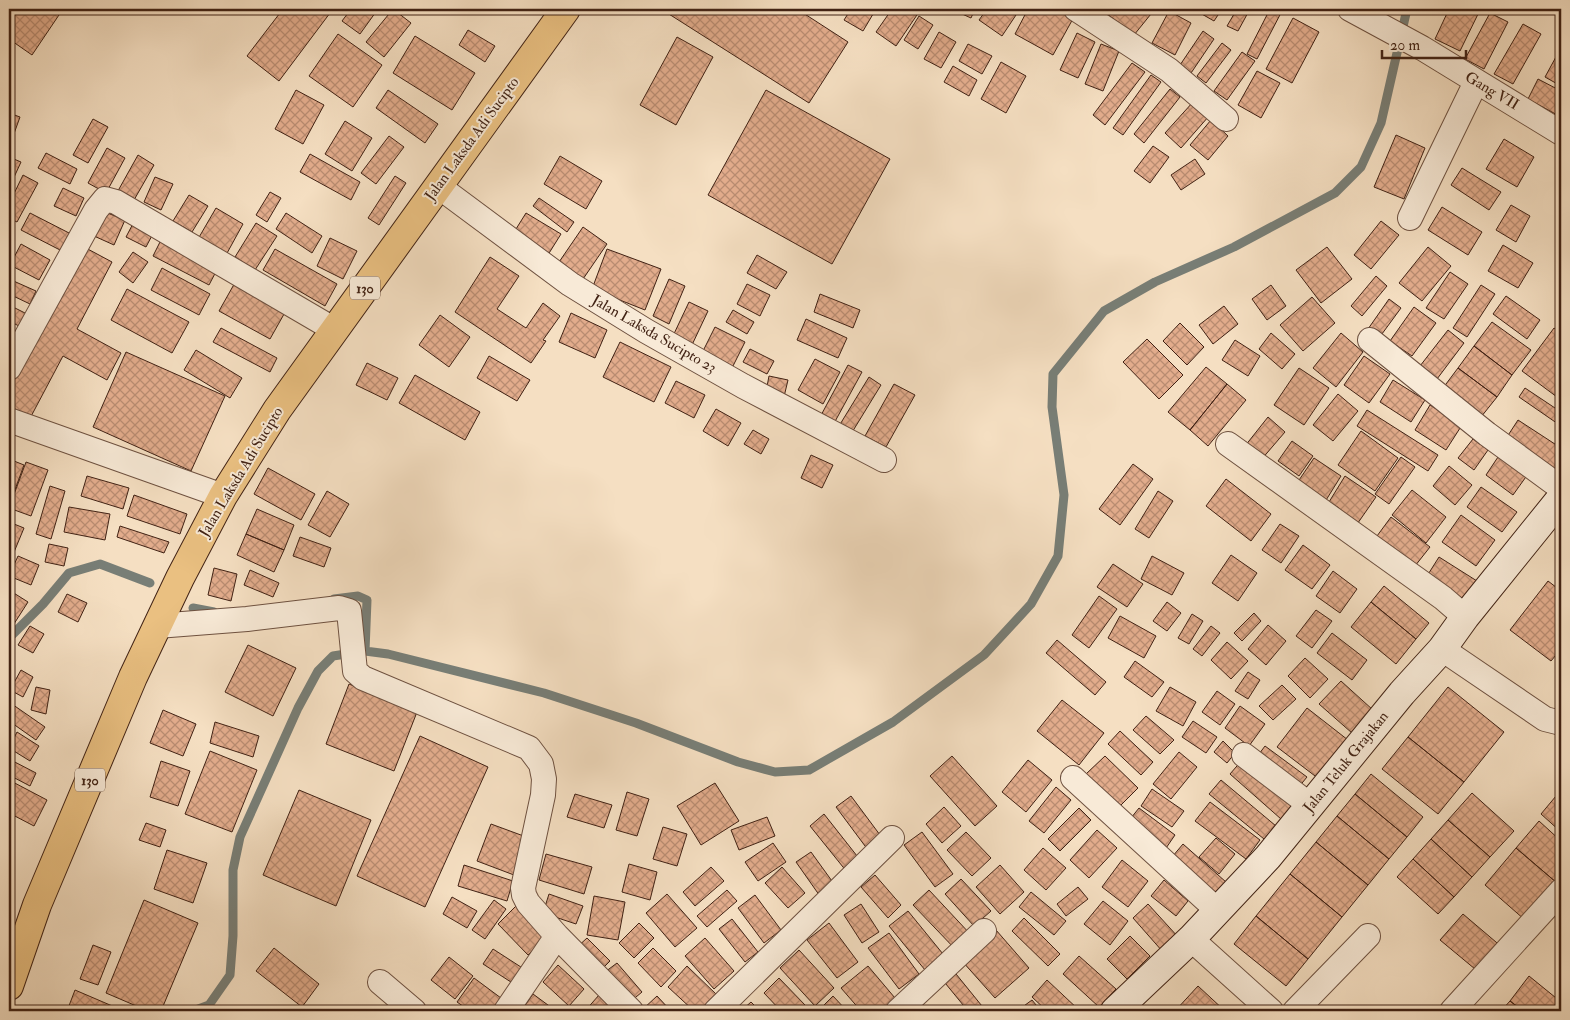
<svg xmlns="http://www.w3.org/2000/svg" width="1570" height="1020" font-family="'IM FELL Double Pica',serif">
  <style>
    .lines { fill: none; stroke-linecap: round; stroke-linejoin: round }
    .stream { stroke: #787e76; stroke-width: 9 }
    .building { fill: url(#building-cross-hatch); stroke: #412214 }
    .street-casing { stroke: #6e5140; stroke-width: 26 }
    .secondary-casing { stroke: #412214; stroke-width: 30 }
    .primary-casing { stroke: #412214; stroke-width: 30 }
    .street { stroke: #f8ead7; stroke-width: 24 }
    .secondary { stroke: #f8ead7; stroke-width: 28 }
    .primary { stroke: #eac081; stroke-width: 28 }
    .labels { text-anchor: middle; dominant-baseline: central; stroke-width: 4; stroke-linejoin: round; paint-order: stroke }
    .shield { fill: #f8ead7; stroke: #785e4e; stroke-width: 1 }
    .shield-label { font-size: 14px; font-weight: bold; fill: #412214 }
    .street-label { font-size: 15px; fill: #412214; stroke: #f8ead7 }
  </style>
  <defs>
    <pattern id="building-cross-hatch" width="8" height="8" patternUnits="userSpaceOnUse" patternTransform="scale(1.25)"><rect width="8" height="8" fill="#e2ac8c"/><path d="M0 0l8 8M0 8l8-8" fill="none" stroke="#b98c71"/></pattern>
  </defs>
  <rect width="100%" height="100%" fill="#f5dfc2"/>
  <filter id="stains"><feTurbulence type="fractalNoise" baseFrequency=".004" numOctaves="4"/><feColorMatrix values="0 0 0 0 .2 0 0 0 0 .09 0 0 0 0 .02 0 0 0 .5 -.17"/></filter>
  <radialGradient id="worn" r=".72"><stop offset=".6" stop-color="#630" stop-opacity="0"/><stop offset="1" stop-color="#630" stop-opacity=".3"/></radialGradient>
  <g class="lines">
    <path class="stream" d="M334,599l24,-3 9,4 -2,51
      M193,608l21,4
      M9,638l34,-34 26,-31 31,-9 50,19
      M193,1011l16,-6 21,-30 3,-39v-66l7,-33 58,-129 20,-37 15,-15 32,-5 23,3 156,39 92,30 102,39 37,10 34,-2 84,-48 91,-67 47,-51 27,-48 6,-61 -12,-88 1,-33 51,-63 51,-29 79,-35 101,-54 26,-26 20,-44 26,-114"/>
  </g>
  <path class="building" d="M9,9h54l-31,46 -23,-16z
    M283,9h50l-54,72 -32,-25z
    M351,9h27l-18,25 -18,-13z
    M393,9l18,14 -27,34 -18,-15z
    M661,9h136l51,33 -39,61z
    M851,9h25l-13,22 -19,-11z
    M892,9h29l-25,37 -20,-14z
    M951,9h24l-4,9z
    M987,9h33l-18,27 -23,-16z
    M1028,9h35l12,6 -22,40 -38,-21z
    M1109,9h46l-21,26 -28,-22z
    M1193,9h29l-8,12z
    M1237,9h13l-12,22 -11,-5z
    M1270,9h13l-26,50 -10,-5z
    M1449,9l31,1 -20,41 -25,-12z
    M1169,11l22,12 -16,32 -23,-12z
    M1490,13l18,9 -24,47 -19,-10z
    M919,16l14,9 -15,24 -14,-9z
    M1293,18l26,14 -27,51 -26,-14z
    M1523,24l18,10 -28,50 -19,-10z
    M468,30l27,16 -10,16 -26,-17z
    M1203,31l11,8 -25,37 -11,-8z
    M939,32l17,10 -15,26 -17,-9z
    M1077,33l18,9 -17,36 -18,-8z
    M338,34l44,31 -29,42 -44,-31z
    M415,36l60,37 -23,37 -59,-37z
    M677,37l36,20 -37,68 -36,-20z
    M1222,43l9,7 -25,33 -9,-7z
    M968,44l24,12 -10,18 -23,-13z
    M1101,44l18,7 -16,40 -18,-7z
    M1242,52l13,9 -28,39 -13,-9z
    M1557,55l4,2v29l-16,-9z
    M1001,62l25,14 -20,37 -25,-14z
    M1132,63l13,9 -40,53 -12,-10z
    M953,66l24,14 -8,16 -25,-14z
    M1257,71l23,12 -19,35 -23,-13z
    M1151,75l10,7 -38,53 -10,-7z
    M1538,79l23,12v26l-33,-18z
    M1170,89l10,8 -36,46 -10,-9z
    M296,90l28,15 -21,39 -28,-15z
    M388,90l50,34 -13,19 -49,-35z
    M766,90l124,69 -58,105 -124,-69z
    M1193,102l16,14 -28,32 -16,-15z
    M9,113l11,4 -9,25 -2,-1z
    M93,119l15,8 -20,36 -15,-8z
    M1211,120l17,16 -20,24 -18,-15z
    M345,121l27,17 -20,33 -27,-17z
    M1396,135l29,13 -21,51 -30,-12z
    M389,136l15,11 -28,37 -15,-11z
    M1504,139l30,18 -17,30 -31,-18z
    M1153,146l16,11 -19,26 -16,-12z
    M107,148l18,10 -19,35 -18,-10z
    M46,153l31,16 -7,15 -32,-16z
    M310,154l50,28 -9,18 -51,-28z
    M138,155l16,10 -24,42 -16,-9z
    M560,156l42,25 -16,28 -42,-25z
    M9,157l12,5 -11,24h-1z
    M1195,159l10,15 -24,16 -10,-15z
    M1462,168l39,24 -12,18 -38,-25z
    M23,175l15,8 -21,39 -8,-4v-14z
    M395,176l11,7 -27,42 -11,-7z
    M155,177l18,7 -12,26 -17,-8z
    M63,188l21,10 -8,18 -22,-10z
    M270,192l11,6 -14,24 -11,-7z
    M189,195l19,11 -16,26 -19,-11z
    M539,198l35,24 -7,10 -34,-26z
    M1511,205l19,11 -14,26 -20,-12z
    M1442,207l40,25 -14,23 -40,-25z
    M216,208l27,16 -17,31 -28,-16z
    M105,212l20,8 -11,25 -20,-9z
    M30,213l41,21 -9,17 -41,-21z
    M286,213l36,23 -10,17 -36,-24z
    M526,213l35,21 -15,24 -35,-21z
    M137,216l20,10 -11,21 -20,-10z
    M1381,221l18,14 -28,34 -17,-14z
    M256,223l21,13 -22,34 -20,-13z
    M583,227l24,17 -26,38 -24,-17z
    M164,234l56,30 -11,21 -56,-29z
    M330,238l27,13 -14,28 -26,-13z
    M21,244l29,16 -11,20 -29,-15z
    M1503,245l30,18 -15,25 -30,-17z
    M84,247l28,15 -35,67 44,24 -14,27 -44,-24 -36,68 -18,-9v-25z
    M1327,247l25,32 -31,24 -25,-33z
    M1428,247l23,19 -29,35 -23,-18z
    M275,249l62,35 -12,22 -62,-36z
    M607,249l54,20 -16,41 -53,-21z
    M133,252l15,10 -15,21 -14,-11z
    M757,255l30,17 -11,17 -29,-16z
    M490,257l29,19 -22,33 29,19 17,-25 17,13 -17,24 3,1 -15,22 -76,-51z
    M162,268l48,26 -11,21 -48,-25z
    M1450,272l18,12 -24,35 -18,-11z
    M1376,276l11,10 -25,30 -11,-10z
    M9,279l27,12 -6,13 -21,-10z
    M237,279l51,28 -18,32 -51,-28z
    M669,279l16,7 -16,38 -16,-8z
    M747,284l23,11 -10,21 -23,-12z
    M1271,285l15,21 -19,14 -15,-21z
    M1481,285l14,9 -28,43 -14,-9z
    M127,289l62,33 -17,31 -61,-33z
    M820,294l40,16 -7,18 -39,-16z
    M1506,296l34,24 -13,19 -34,-25z
    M1312,297l23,26 -32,28 -23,-26z
    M1389,299l12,9 -22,30 -11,-9z
    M689,302l19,9 -17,36 -19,-9z
    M9,305l18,9 -6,13 -12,-6z
    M1224,306l14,18 -25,20 -14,-19z
    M1414,307l22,16 -24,33 -22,-15z
    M733,310l21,12 -7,12 -21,-12z
    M571,313l36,17 -12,28 -36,-16z
    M440,315l30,22 -21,30 -30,-22z
    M806,319l41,19 -9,20 -41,-18z
    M1492,322l39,28 -19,25 -38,-29z
    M1180,323l24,24 -17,18 -24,-24z
    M715,327l30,15 -15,30 -30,-15z
    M221,328l56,30 -7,14 -57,-30z
    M1554,328l7,5v59l-4,5 -35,-26z
    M1448,330l16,13 -27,36 -17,-13z
    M1271,333l24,21 -13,15 -23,-20z
    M1341,333l22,19 -27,35 -23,-19z
    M1147,339l36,36 -24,24 -36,-37z
    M1235,340l25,16 -12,20 -26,-16z
    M620,342l51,25 -17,35 -51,-25z
    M1474,346l38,29 -15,22 -39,-29z
    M750,349l24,12 -7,13 -24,-12z
    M196,350l46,28 -12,20 -46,-28z
    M126,352l99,44 -34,75 -98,-44z
    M489,356l41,24 -13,21 -40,-23z
    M1364,356l26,18 -21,29 -25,-18z
    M815,359l25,13 -17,32 -25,-14z
    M367,363l31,15 -11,22 -31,-15z
    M848,365l14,7 -30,55 -13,-8z
    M1206,367l21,17 -37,46 -22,-18z
    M1299,368l30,20 -25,37 -30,-20z
    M1458,368l39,29 -16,20 -38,-29z
    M415,375l65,37 -15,28 -66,-37z
    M769,376l19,4 -5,21 -18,-4z
    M869,377l12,8 -30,49 -12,-8z
    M1393,380l32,20 -14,22 -31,-20z
    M676,381l29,14 -11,23 -29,-15z
    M894,384l21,11 -29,52 -21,-11z
    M1227,384l19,16 -38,46 -18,-16z
    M1525,388l36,24v14l-42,-29z
    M1338,394l20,17 -25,30 -20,-16z
    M1430,405l32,20 -16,25 -31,-20z
    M716,409l25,14 -13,23 -25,-15z
    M1367,410l71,45 -10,16 -71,-45z
    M1268,417l17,15 -24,28 -16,-14z
    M1518,420l43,28v14l-6,10 -50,-32z
    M753,430l16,9 -8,15 -17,-10z
    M1361,431l37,27 -23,33 -37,-26z
    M1473,439l15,11 -14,20 -16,-12z
    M1292,441l21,15 -14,20 -21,-15z
    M1500,454l28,20 -15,21 -27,-20z
    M811,455l22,10 -11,23 -21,-10z
    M1401,457l14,10 -26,37 -14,-10z
    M1314,458l27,18 -18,29 -28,-19z
    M9,459l15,6 -15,41z
    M26,462l22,8 -17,46 -22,-8z
    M1133,464l20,15 -33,46 -21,-16z
    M1449,466l23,19 -17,20 -22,-19z
    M268,468l47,26 -14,26 -47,-26z
    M87,476l42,12 -6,21 -42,-13z
    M1345,476l31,21 -23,33 -20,-14 6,-8 -10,-6z
    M1226,479l45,35 -20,27 -45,-35z
    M50,486l15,5 -14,48 -15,-5z
    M1481,487l36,25 -15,20 -35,-25z
    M1412,490l34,27 -20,26 -34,-28z
    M327,491l22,13 -19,33 -22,-12z
    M1158,491l15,10 -24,37 -14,-9z
    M134,495l53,19 -7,20 -53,-18z
    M69,507l41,7 -5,26 -41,-8z
    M257,509l37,16 -10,25 -38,-16z
    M1461,515l34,25 -19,26 -34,-24z
    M1391,517l39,30 -15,19 -38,-30z
    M9,522l15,6 -12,29 -3,-2z
    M1280,524l19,12 -18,27 -19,-13z
    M120,526l49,16 -5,11 -47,-16z
    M246,534l38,16 -10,22 -37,-17z
    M300,537l31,11 -7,19 -31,-11z
    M49,544l19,4 -4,18 -19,-4z
    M1303,545l27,20 -18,24 -27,-19z
    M1231,555l26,18 -19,28 -26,-18z
    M18,556l21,9 -8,20 -22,-9z
    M1152,556l32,17 -12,22 -31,-16z
    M1439,557l38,24 -12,19 -38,-24z
    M1113,564l30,20 -16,23 -30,-20z
    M214,568l23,6 -6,27 -23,-6z
    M250,570l29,13 -6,14 -29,-12z
    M1333,571l24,18 -17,24 -24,-17z
    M1548,581l13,10v58l-10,12 -41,-31z
    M1384,586l45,37 -13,16 -45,-37z
    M9,590l19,12 -16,25 -3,-2z
    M67,594l20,9 -9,19 -20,-10z
    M1099,596l18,13 -28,39 -17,-13z
    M1167,602l14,11 -14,18 -14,-10z
    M1371,602l45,37 -20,25 -45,-37z
    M1316,610l16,11 -20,27 -16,-12z
    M1254,613l7,8 -19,20 -8,-8z
    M1192,614l11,7 -14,23 -11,-6z
    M1120,616l36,20 -12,22 -36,-20z
    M1268,625l18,16 -20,24 -18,-16z
    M30,626l14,8 -11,19 -15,-8z
    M1211,626l9,7 -18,23 -9,-7z
    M1332,633l35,27 -15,20 -35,-27z
    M1057,640l49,42 -11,13 -49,-42z
    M1227,642l21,19 -17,18 -20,-19z
    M248,645l48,23 -23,48 -48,-24z
    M1305,658l23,21 -18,19 -22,-22z
    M1135,661l29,21 -12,15 -28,-20z
    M21,670l12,7 -10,20 -13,-7z
    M1248,672l12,8 -12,19 -13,-8z
    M1341,681l32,29 -21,23 -33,-29z
    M349,684l68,28 -23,59 -68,-27z
    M1282,685l14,14 -23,21 -14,-14z
    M36,687l14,3 -4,24 -15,-4z
    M1170,687l26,15 -13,24 -27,-15z
    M1448,687l56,45 -40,50 -56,-45z
    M1217,691l18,13 -15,21 -18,-13z
    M1062,700l42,33 -25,32 -42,-34z
    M9,702l36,25 -9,13 -27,-19z
    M1240,706l25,18 -16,22 -24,-18z
    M1307,708l41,32 -29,39 -42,-32z
    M163,710l33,14 -13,32 -33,-13z
    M1146,716l28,24 -14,14 -27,-24z
    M1193,721l24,16 -11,16 -24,-16z
    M215,722l44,14 -6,21 -43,-14z
    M1120,731l33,31 -12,13 -33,-31z
    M17,732l22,14 -9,15 -21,-13z
    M420,736l68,31 -63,140 -68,-31z
    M1408,737l56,45 -26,32 -56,-45z
    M1223,741l12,12 -8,10 -13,-11z
    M1265,746l42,31 -9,11 -42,-30z
    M210,751l47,19 -25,62 -47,-18z
    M1179,752l18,15 -26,32 -18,-15z
    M952,756l45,50 -22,20 -45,-50z
    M1105,756l33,32 -19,19 -33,-33z
    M9,759l27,14 -6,13 -21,-11z
    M1243,759l51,45 -13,15 -51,-45z
    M1028,760l24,20 -26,32 -24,-20z
    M161,761l29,10 -12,35 -28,-9z
    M1371,774l52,43 -16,20 -52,-43z
    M9,780l38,20 -13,26 -25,-13z
    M1221,780l55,46 -12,13 -55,-45z
    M715,783l24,38 -38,24 -24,-39z
    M1056,787l15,13 -27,33 -15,-12z
    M1152,789l32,22 -12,16 -31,-21z
    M299,790l72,30 -35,86 -73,-31z
    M1561,790v42l-20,-18z
    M627,792l22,7 -12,37 -21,-6z
    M1472,793l42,38 -24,26 -42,-37z
    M575,794l37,11 -8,23 -37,-11z
    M1355,794l52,43 -18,22 -52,-43z
    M851,796l32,43 -15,11 -32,-43z
    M1210,802l50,38 -14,19 -51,-38z
    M944,807l17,19 -19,17 -16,-19z
    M1079,808l12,12 -31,31 -12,-12z
    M1139,808l36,27 -11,16 -37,-28z
    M824,814l37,47 -14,11 -37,-46z
    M1337,816l52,43 -21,26 -52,-43z
    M767,817l8,19 -36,14 -8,-20z
    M1448,820l42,37 -18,20 -41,-38z
    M1539,821l22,20v36l-4,6 -41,-35z
    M146,823l20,7 -6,17 -21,-7z
    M491,824l38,14 -15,37 -37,-14z
    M663,827l24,7 -10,32 -24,-7z
    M1097,830l20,18 -28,30 -19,-18z
    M922,832l31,42 -18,13 -31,-42z
    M966,832l25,26 -19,18 -25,-26z
    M1216,838l19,16 -16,20 -20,-17z
    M1431,839l41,38 -18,20 -41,-38z
    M1316,842l52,43 -26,32 -52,-43z
    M773,843l13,19 -28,19 -13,-19z
    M1183,844l43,38 -16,19 -43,-38z
    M1043,848l23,20 -20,22 -22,-20z
    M1516,848l41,35 -32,37 -40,-35z
    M167,850l40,13 -14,40 -39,-14z
    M811,852l26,36 -15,11 -26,-37z
    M546,854l46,13 -8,27 -45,-14z
    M1413,859l41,38 -16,17 -41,-37z
    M1122,860l26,21 -20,26 -26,-20z
    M629,864l28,8 -7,28 -28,-8z
    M464,865l49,16 -6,20 -49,-15z
    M1000,865l24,27 -24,22 -24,-27z
    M711,867l13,14 -29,25 -12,-14z
    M782,867l23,26 -17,15 -23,-25z
    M1290,874l52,43 -34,42 -52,-43z
    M875,875l26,30 -13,13 -27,-31z
    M961,879l30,32 -17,15 -29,-32z
    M1164,880l24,21 -12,15 -25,-20z
    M1078,887l10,12 -22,17 -9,-12z
    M727,890l10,11 -30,26 -10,-11z
    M929,890l43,46 -15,15 -44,-46z
    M1031,892l35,29 -12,14 -35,-28z
    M549,894l34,12 -7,18 -33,-11z
    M667,894l30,34 -22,19 -29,-34z
    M755,895l26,35 -17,13 -26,-35z
    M594,896l31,6 -7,38 -31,-5z
    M452,897l25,14 -10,17 -24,-14z
    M144,900l54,23 -37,88h-13l-42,-18z
    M494,900l12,9 -21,30 -13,-9z
    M1103,901l25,20 -18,24 -26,-21z
    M861,904l18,28 -17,11 -18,-28z
    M1148,904l31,34 -16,14 -30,-34z
    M516,906l30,31 -18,18 -30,-31z
    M908,911l35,43 -18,16 -36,-44z
    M1463,914l40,34 -22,26 -41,-34z
    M1256,916l52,43 -22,27 -52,-42z
    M1024,918l36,36 -12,12 -36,-35z
    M732,919l26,33 -13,10 -26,-33z
    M639,923l15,15 -20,20 -15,-15z
    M829,923l29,39 -21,16 -30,-38z
    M996,930l33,38 -34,30 -33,-37z
    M889,933l30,41 -20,15 -31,-41z
    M1130,936l20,20 -23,23 -20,-20z
    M587,938l23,23 -12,12 -23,-24z
    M705,938l29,33 -20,18 -29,-33z
    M93,945l18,7 -13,33 -18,-6z
    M274,948l45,36 -17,23 -46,-36z
    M653,948l23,23 -15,16 -23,-24z
    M493,949l31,20 -10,15 -31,-20z
    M799,950l35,38 -19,18 -35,-38z
    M1079,956l37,33 -17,18 -36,-33z
    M449,957l24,19 -18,23 -24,-19z
    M617,963l25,29 -12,10 -25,-30z
    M558,965l26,24 -15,17 -26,-24z
    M687,966l30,29 -15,16h-8l-26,-24z
    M868,966l27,32 -15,13h-19l-20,-23z
    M952,969l34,42h-18l-27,-33z
    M1529,976l32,26v9h-38l-13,-10z
    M474,978l31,23 -7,10h-28l-13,-9z
    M779,978l26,27 -7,6h-17l-17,-18z
    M1047,980l33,31h-33l-15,-14z
    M1198,986l27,25h-50z
    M75,990l49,21h-57z
    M533,994l19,14 -2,3h-29z
    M599,995l17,16h-31z
    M657,996l14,15h-28l-1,-1z
    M833,996l14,15h-29z
    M1032,1000l9,11h-24z
    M1510,1001l13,10h-22z
    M751,1002l9,9h-19z"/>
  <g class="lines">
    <defs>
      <path id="street" d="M1076,9l93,61 57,49
        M1350,9l72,39 139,85
        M438,186l132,98 76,47 97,55 141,74
        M1410,218l66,-136
        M1370,340l117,94 74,54
        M9,368l87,-158 9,-11 11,3 219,128
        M9,420l214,76
        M1228,444l215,154 22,19
        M157,626l90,-7 92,-11 10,3 6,60 8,7 166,70 12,16 3,15 -1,16 -20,93 1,7 4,8 29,33 74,75
        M1442,649l103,70 16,4
        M1244,755l66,50
        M1073,778l144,132
        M1191,939l80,72
        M380,982l34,29
        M506,1011l51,-75
        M716,1011l176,-173
        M898,1011l86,-80
        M1295,1011l73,-75
        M1452,1011l109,-120"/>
      <path id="secondary" d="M1115,1011l76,-72 77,-82 134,-164 40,-44 23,-32 96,-119"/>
      <path id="primary" d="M9,986l28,-81 96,-228 47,-99 43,-82 54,-86 289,-401"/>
    </defs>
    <use href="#street" class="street-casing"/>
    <use href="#secondary" class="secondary-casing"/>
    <use href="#primary" class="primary-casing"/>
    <use href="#street" class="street"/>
    <use href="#secondary" class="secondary"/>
    <use href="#primary" class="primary"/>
  </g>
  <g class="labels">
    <g class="shield">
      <rect x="350" y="276.5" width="30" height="23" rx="4"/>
      <rect x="75" y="768.5" width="30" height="23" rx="4"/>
    </g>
    <g class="shield-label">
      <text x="365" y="288">130</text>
      <text x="90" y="780">130</text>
    </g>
    <g class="street-label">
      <text transform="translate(1492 91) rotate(31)">Gang VII</text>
      <text transform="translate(472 139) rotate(-54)">Jalan Laksda Adi Sucipto</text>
      <text transform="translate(654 334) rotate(30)">Jalan Laksda Sucipto 23</text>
      <text transform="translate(241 472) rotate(-59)">Jalan Laksda Adi Sucipto</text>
      <text transform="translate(1346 762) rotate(-51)">Jalan Teluk Grajakan</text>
    </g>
  </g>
  <rect width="1570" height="1020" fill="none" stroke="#f5dfc2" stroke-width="30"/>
  <rect x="10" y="10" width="1550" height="1000" fill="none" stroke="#412214" stroke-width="2.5"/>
  <rect x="15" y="15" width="1540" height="990" fill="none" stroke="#412214"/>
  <path d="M1382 50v8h84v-8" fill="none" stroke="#412214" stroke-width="2.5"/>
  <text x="1390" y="50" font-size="15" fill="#412214" stroke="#f8ead7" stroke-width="4" paint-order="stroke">20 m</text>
  <rect width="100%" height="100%" filter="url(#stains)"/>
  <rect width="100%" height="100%" fill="url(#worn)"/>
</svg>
